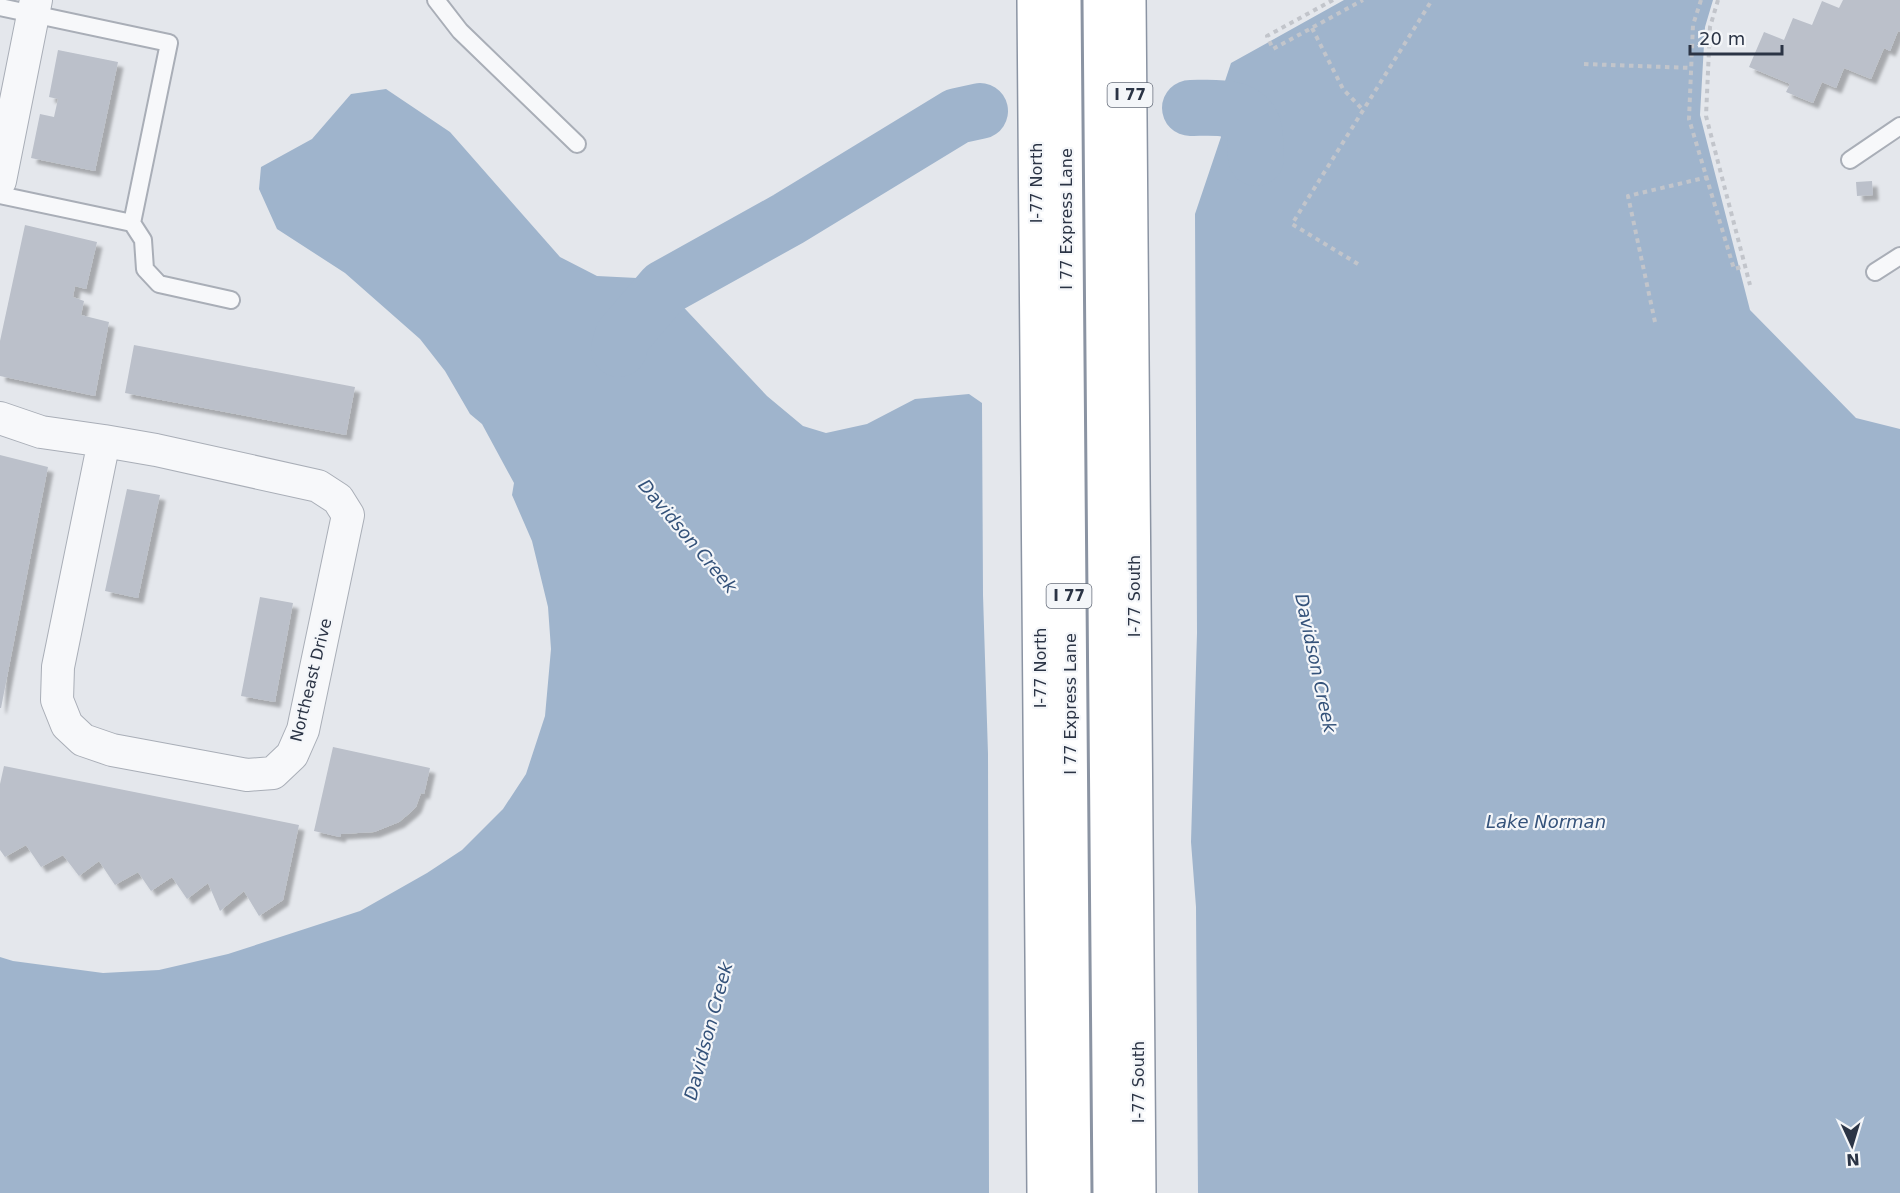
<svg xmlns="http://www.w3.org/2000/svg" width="1900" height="1193" font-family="'DejaVu Sans',sans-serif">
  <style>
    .water { fill: #9fb4cc }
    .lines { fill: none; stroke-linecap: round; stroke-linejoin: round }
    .river { stroke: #9fb4cc; stroke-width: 56 }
    .building { fill: #bbc0ca; filter: url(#shadow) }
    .service-casing { stroke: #a9aeb7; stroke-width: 20 }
    .minor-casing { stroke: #a9aeb7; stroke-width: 34 }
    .motorway-casing { stroke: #8b94a3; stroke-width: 36 }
    .path { stroke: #c2c5cb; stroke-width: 4; stroke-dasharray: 4.5 4.5; stroke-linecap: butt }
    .service { stroke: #f7f8fa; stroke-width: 16 }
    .minor { stroke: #f7f8fa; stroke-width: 32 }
    .motorway { stroke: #fff; stroke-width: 33 }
    .labels { text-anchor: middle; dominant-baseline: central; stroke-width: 4.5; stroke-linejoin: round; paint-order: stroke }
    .shield { fill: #f4f6f9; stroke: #676e7b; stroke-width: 1.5 }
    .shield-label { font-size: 15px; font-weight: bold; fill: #2b3445 }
    .street-label { font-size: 16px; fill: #2b3445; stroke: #f4f6f9 }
    .water-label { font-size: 18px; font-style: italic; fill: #34527a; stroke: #f4f6f9 }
  </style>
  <defs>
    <filter id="shadow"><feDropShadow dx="5.5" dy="5.5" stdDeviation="1.5" flood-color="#0004"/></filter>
  </defs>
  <rect width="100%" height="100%" fill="#e4e7ec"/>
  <path class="water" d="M1344,0h369l-8,27 -5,88 50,195 106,108 44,11v764h-702l-2,-286 -5,-65 6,-209 -2,-419 26,-77 -5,-29 15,-45z
    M386,89l64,43 110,125 37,19 60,3 110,117 36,30 23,7 41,-9 48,-25 54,-5 13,9 1,192 5,159 1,439h-989v-236l13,4 90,12 56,-3 69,-16 132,-43 67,-38 35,-23 41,-41 23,-35 19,-58 6,-67 -3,-42 -16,-66 -20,-46 2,-12 -32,-59 -12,-10 -25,-43 -25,-32 -75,-66 -68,-44 -18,-40 2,-22 51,-28 39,-45z"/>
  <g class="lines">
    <path class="river" d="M1190,108c20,0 56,-5 64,21 2,8 1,20 2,29
      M619,349l3,-12 42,-49 124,-69 169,-103 23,-5"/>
  </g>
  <path class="building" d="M1843,0h57v32l-2,-1 -8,20 -6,-3 -13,31 -27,-11 -8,20 -14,-6 -9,21 -27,-11 4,-8 -41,-17 15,-35 20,8 9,-22 19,7 10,-24 17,7z
    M58,50l60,12 -23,109 -64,-13 9,-44 14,3 4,-18 -9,-2z
    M1872,181l1,14 -16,1 -1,-14z
    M25,225l72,17 -11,47 -11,-3 -2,11 11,4 -3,14 28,7 -14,74 -95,-20v-35z
    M134,345l221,42 -9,48 -221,-42z
    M0,455l48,12 -47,241h-1z
    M127,489l33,6 -22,103 -33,-7z
    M260,597l33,6 -18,99 -34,-6z
    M333,747l97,21 -6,26 -3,-1 -5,14 -5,5 -12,10 -25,10 -33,2 -1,3 -26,-6z
    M4,766l295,59 -16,75 -24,16 -15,-25 -24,20 -12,-28 -21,16 -15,-22 -21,14 -13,-19 -23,13 -16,-24 -20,15 -16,-21 -22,12 -15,-22 -21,12 -5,-7v-66z"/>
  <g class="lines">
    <defs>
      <path id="service" d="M436,0l24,31 117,113
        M0,7l169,36 -37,180 -132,-28
        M1850,160l50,-34
        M132,223l11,17 2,29 14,15 72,16
        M1875,272l25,-16"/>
      <path id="minor" d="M0,181l36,-181
        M0,418l41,14 63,9
        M104,441l52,9 162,36 20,13 10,16 -45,215 -11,25 -19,18 -26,2 -135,-25 -29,-10 -16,-15 -10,-25 1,-33z"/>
      <path id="motorway" d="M1034,0l10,1193
        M1064,0l10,1193
        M1100,0l10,1193
        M1129,0l10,1193"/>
    </defs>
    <use href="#service" class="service-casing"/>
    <use href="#minor" class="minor-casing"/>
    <use href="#motorway" class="motorway-casing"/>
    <path class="path" d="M1333,0l-66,36 6,13 90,-49
      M1701,0l-8,25 -4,94 45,150 11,-3
      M1718,0l-8,27 -4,89 44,169
      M1312,28l31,61 20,21
      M1584,64l107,4
      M1358,264l-66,-40 140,-224
      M1655,322l-27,-126 80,-19"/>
    <use href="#service" class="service"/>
    <use href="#minor" class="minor"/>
    <use href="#motorway" class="motorway"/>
  </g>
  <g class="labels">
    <g class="shield">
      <rect x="1107.5" y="83" width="45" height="24" rx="4.5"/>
      <rect x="1046.5" y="584" width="45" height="24" rx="4.5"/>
    </g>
    <g class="shield-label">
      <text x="1130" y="95">I 77</text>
      <text x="1069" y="596">I 77</text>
    </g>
    <g class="street-label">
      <text transform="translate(1036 183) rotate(-90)">I-77 North</text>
      <text transform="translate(1066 219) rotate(-90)">I 77 Express Lane</text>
      <text transform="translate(1134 596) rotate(-90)">I-77 South</text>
      <text transform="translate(1040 668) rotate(-90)">I-77 North</text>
      <text transform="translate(311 680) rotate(-76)">Northeast Drive</text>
      <text transform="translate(1070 704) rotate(-90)">I 77 Express Lane</text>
      <text transform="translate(1138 1082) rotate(-90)">I-77 South</text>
    </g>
    <g class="water-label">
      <text transform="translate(688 536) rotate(50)">Davidson Creek</text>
      <text transform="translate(1316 663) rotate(78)">Davidson Creek</text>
      <text x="1546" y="821">Lake Norman</text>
      <text transform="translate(708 1031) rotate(-75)">Davidson Creek</text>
    </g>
  </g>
  <g transform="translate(1852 1145) rotate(176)" stroke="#f4f6f9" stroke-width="4.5" paint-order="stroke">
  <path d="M0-4.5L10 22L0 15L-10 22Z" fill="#2b3445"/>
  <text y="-9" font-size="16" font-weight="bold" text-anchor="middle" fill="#2b3445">N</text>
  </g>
  <path d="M1690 45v9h92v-9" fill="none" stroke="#2b3445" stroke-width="3"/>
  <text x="1699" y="45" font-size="18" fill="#2b3445" stroke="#f4f6f9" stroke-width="4.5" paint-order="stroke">20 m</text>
</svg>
